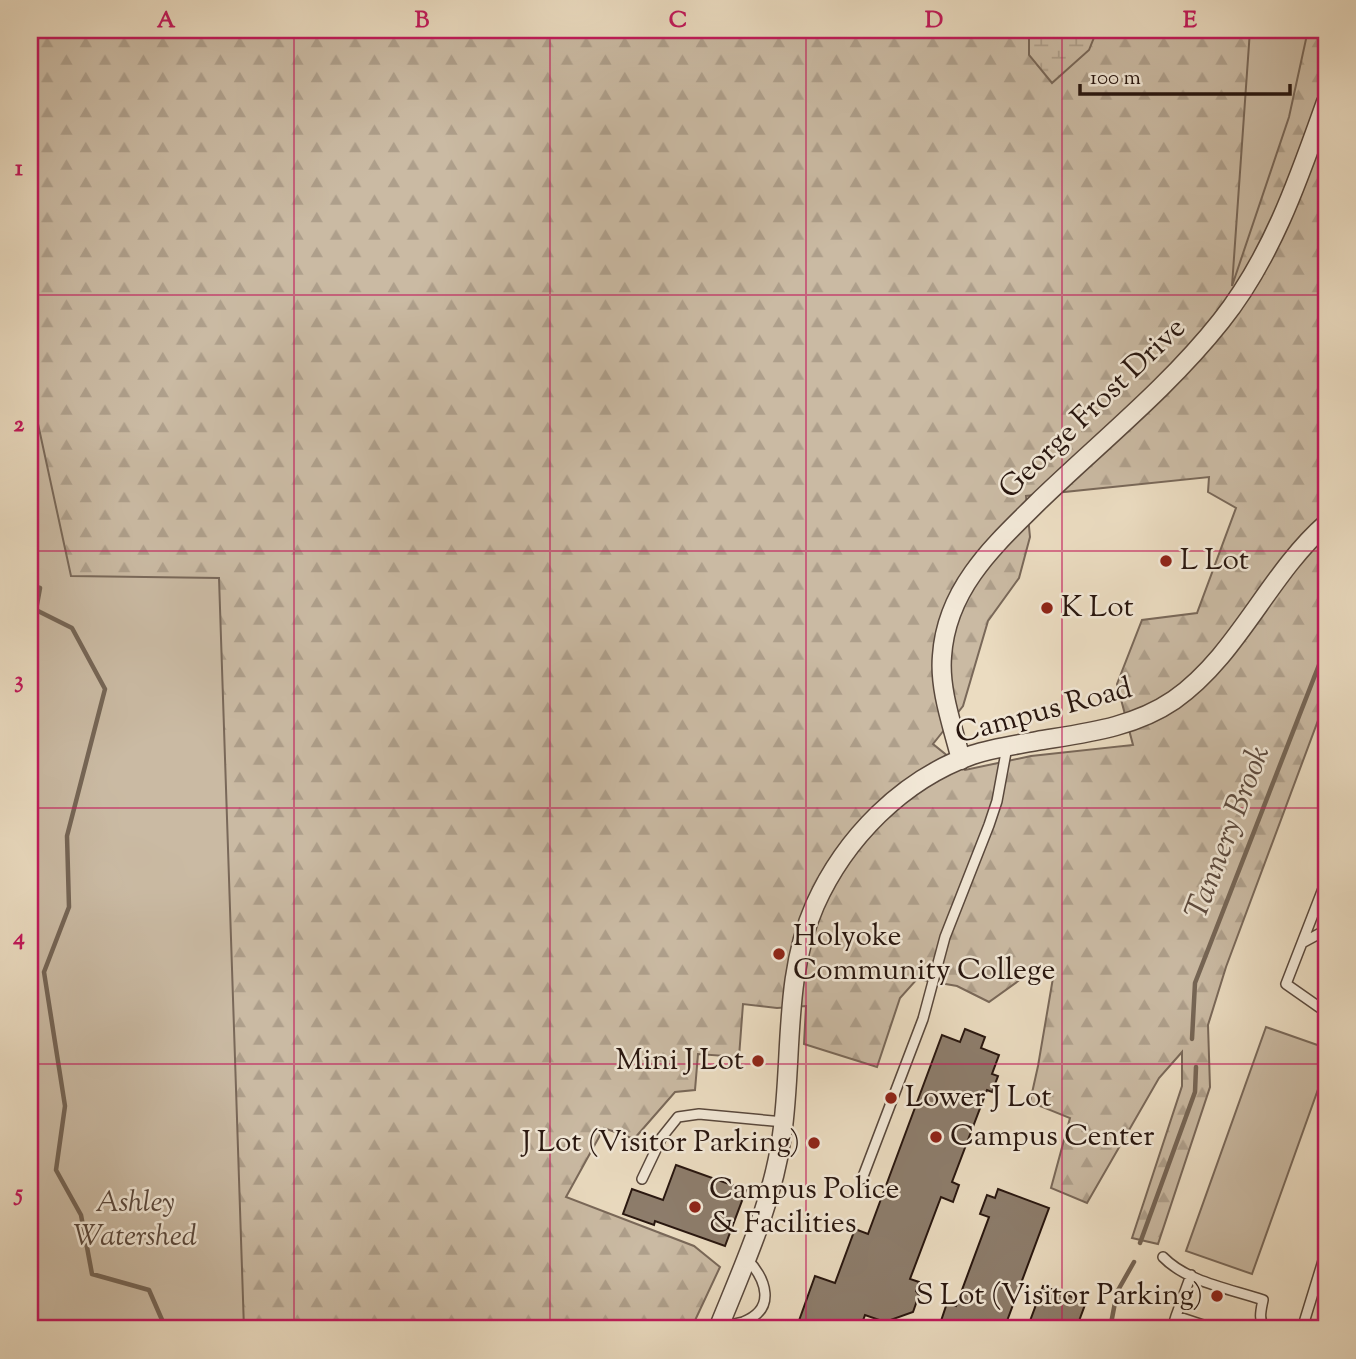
<svg xmlns="http://www.w3.org/2000/svg" width="1356" height="1359" font-family="'Sorts Mill Goudy',serif">
  <style>
    .forest { fill: url(#forest-firs); stroke: #796859; stroke-width: 2; fill-rule: evenodd }
    .wetland { fill: url(#wetland-marsh); stroke: #796859; stroke-width: 2 }
    .green { fill: #cabaa3; stroke: #796859; stroke-width: 2 }
    .lines { fill: none; stroke-linecap: round; stroke-linejoin: round }
    .stream { stroke: #756555; stroke-width: 4.5 }
    .building { fill: #8d7d6c; stroke: #28160f; stroke-width: 2 }
    .service-casing { stroke: #59483c; stroke-width: 12 }
    .minor-casing { stroke: #59483c; stroke-width: 21 }
    .service { stroke: #f2e8d7; stroke-width: 9 }
    .minor { stroke: #f2e8d7; stroke-width: 18 }
    .grid { fill: none; stroke: #c2185b; stroke-width: 2; stroke-opacity: 0.55 }
    .poi-dot { fill: #8f2418; stroke: #f2e8d7; stroke-width: 2.5 }
    .labels { text-anchor: middle; dominant-baseline: central; stroke-width: 5; stroke-linejoin: round; paint-order: stroke }
    .street-label { font-size: 30px; fill: #28160f; stroke: #f2e8d7 }
    .poi-label { font-size: 30px; fill: #28160f; stroke: #f2e8d7; text-anchor: start }
    .park-label { font-size: 30px; font-style: italic; fill: #59473b; stroke: #f2e8d7 }
    .water-label { font-size: 32px; font-style: italic; fill: #5c4a3e; stroke: #f2e8d7 }
    .neatline { fill: none; stroke: #c2185b; stroke-width: 2.5 }
    .grid-label { font-size: 23px; text-anchor: middle; font-weight: bold; fill: #c2185b }
  </style>
  <defs>
    <pattern id="forest-firs" width="22" height="20" patternUnits="userSpaceOnUse" patternTransform="scale(1.75)"><rect width="22" height="20" fill="#cabaa3"/><path d="M5 1l3.5 6h-7zM16 11l3.5 6h-7z" fill="#ae9f8b"/></pattern>
    <pattern id="wetland-marsh" width="20" height="14" patternUnits="userSpaceOnUse" patternTransform="scale(1.75)"><rect width="20" height="14" fill="#cabaa3"/><path d="M1 5h8M5 5V1M11 12h8M15 12V8" fill="none" stroke="#ae9f8b"/></pattern>
  </defs>
  <rect width="100%" height="100%" fill="#ebdcc1"/>
  <filter id="stains"><feTurbulence type="fractalNoise" baseFrequency=".00286" numOctaves="4"/><feColorMatrix values="0 0 0 0 .2 0 0 0 0 .09 0 0 0 0 .02 0 0 0 .5 -.17"/></filter>
  <radialGradient id="worn" r=".72"><stop offset=".6" stop-color="#630" stop-opacity="0"/><stop offset="1" stop-color="#630" stop-opacity=".3"/></radialGradient>
  <path class="forest" d="M30,30h1296v669l-100,268 -18,58 2,62 -52,157 -26,-6 50,-152v-34l-23,26 -72,125 -36,-15 19,-70 -40,-16 8,-36 16,-94 -26,2 -39,28 -32,-16 -40,-7 -17,19 -23,69 -73,-23 2,-38 -29,2 -34,-4 -4,53 -41,-3 -3,36 -20,2 -41,47 -30,-11 -38,69 128,49 26,21 -29,62h-661zM1209,477l-1,15 28,16 -39,105 -55,7 -25,64 16,61 -102,11 -66,14 -32,-26 30,-38 25,-85 31,-43 11,-41 -4,-41z"/>
  <path class="wetland" d="M1029,30h68l-8,20 -37,33 -23,-28z"/>
  <path class="green" d="M1250,30h58l-19,87 -57,169z
    M30,387l41,189 148,2 25,751h-214z
    M1266,1027l60,21v19l-74,207 -66,-23z"/>
  <g class="lines">
    <path class="stream" d="M30,563v7
      M30,585l10,3 -4,22 36,18 33,61 -38,147 2,71 -25,65 21,134 -9,64 25,45 11,59 57,16 17,39
      M1192,1039l3,-56 131,-336
      M1140,1243l55,-151 1,-25
      M1110,1329l7,-37 17,-30"/>
  </g>
  <path class="building" d="M965,1029l20,8 -4,11 18,7 -7,19 6,2 -6,16 -5,-2 -35,92 7,3 -6,17 -12,-5 -31,82 9,3 -3,9 3,4 -6,17 -28,10 -20,-7 -5,14h-64l19,-53 20,7 20,-54 13,5 74,-199 18,7z
    M676,1165l70,25 -21,56 -70,-25 -1,4 -31,-11 9,-25 31,11z
    M998,1189l51,19 -45,121h-57l1,-2 -8,-3 7,-21 9,3 33,-89 -9,-3 7,-19 8,3z
    M1043,1286l43,16 -10,27h-49z"/>
  <g class="lines">
    <defs>
      <path id="service" d="M1326,881l-40,103 40,28
        M1302,943l24,-13
        M642,1179l20,-42 16,-20 21,-3 85,8
        M862,1179l61,-160 22,-82 44,-112 8,-24 10,-54
        M1163,1257c24,25 68,32 100,43 -2,10 -5,20 2,29
        M1176,1316l15,-41
        M721,1326c7,-1 15,-2 22,-4 34,-13 23,-43 4,-63
        M1172,1329l4,-13 39,13
        M1302,1329l24,-78"/>
      <path id="minor" d="M961,760c-8,-33 -22,-70 -19,-104 2,-30 14,-59 31,-83 18,-26 42,-48 64,-70 62,-60 131,-115 184,-182 51,-64 78,-143 105,-219
        M718,1329c25,-62 55,-127 64,-194 11,-77 1,-158 33,-230 30,-67 87,-125 157,-150 21,-7 43,-10 65,-14 48,-8 96,-13 137,-41 64,-45 94,-125 152,-176"/>
    </defs>
    <use href="#service" class="service-casing"/>
    <use href="#minor" class="minor-casing"/>
    <use href="#service" class="service"/>
    <use href="#minor" class="minor"/>
  </g>
  <path class="grid" d="M294,30v1299M550,30v1299M806,30v1299M1062,30v1299M30,295h1296M30,551h1296M30,808h1296M30,1064h1296"/>
  <g class="poi-dot">
    <circle cx="1166" cy="561" r="7"/>
    <circle cx="1047" cy="608" r="7"/>
    <circle cx="779" cy="954" r="7"/>
    <circle cx="758" cy="1061" r="7"/>
    <circle cx="891" cy="1098" r="7"/>
    <circle cx="936" cy="1137" r="7"/>
    <circle cx="814" cy="1143" r="7"/>
    <circle cx="695" cy="1207" r="7"/>
    <circle cx="1217" cy="1296" r="7"/>
  </g>
  <g class="labels">
    <g class="street-label">
      <text transform="translate(1093 409) rotate(-44)">George Frost Drive</text>
      <text transform="translate(1044 712) rotate(-15)">Campus Road</text>
    </g>
    <g class="poi-label">
      <text x="1180" y="561">L Lot</text>
      <text x="1061" y="608">K Lot</text>
      <text x="793" y="937">Holyoke<tspan x="793" dy="34">Community College</tspan></text>
      <text x="744" y="1061" text-anchor="end">Mini J Lot</text>
      <text x="905" y="1098">Lower J Lot</text>
      <text x="950" y="1137">Campus Center</text>
      <text x="800" y="1143" text-anchor="end">J Lot (Visitor Parking)</text>
      <text x="709" y="1190">Campus Police<tspan x="709" dy="34">&amp; Facilities</tspan></text>
      <text x="1203" y="1296" text-anchor="end">S Lot (Visitor Parking)</text>
    </g>
    <g class="park-label">
      <text x="135" y="1203">Ashley<tspan x="135" dy="34">Watershed</tspan></text>
    </g>
    <g class="water-label">
      <text transform="translate(1229 833) rotate(-69)">Tannery Brook</text>
    </g>
  </g>
  <rect width="1356" height="1359" fill="none" stroke="#ebdcc1" stroke-width="77"/>
  <path d="M1080 84v10h210v-10" fill="none" stroke="#28160f" stroke-width="3.5"/>
  <text x="1090" y="84" font-size="21" fill="#28160f" stroke="#f2e8d7" stroke-width="5" paint-order="stroke">100 m</text>
  <rect x="38" y="38" width="1280" height="1282" class="neatline"/>
  <g class="grid-label">
    <text x="166" y="27">A</text>
    <text x="422" y="27">B</text>
    <text x="678" y="27">C</text>
    <text x="934" y="27">D</text>
    <text x="1190" y="27">E</text>
    <text x="19" y="175">1</text>
    <text x="19" y="431">2</text>
    <text x="19" y="687">3</text>
    <text x="19" y="944">4</text>
    <text x="19" y="1200">5</text>
  </g>
  <rect width="100%" height="100%" filter="url(#stains)"/>
  <rect width="100%" height="100%" fill="url(#worn)"/>
</svg>
